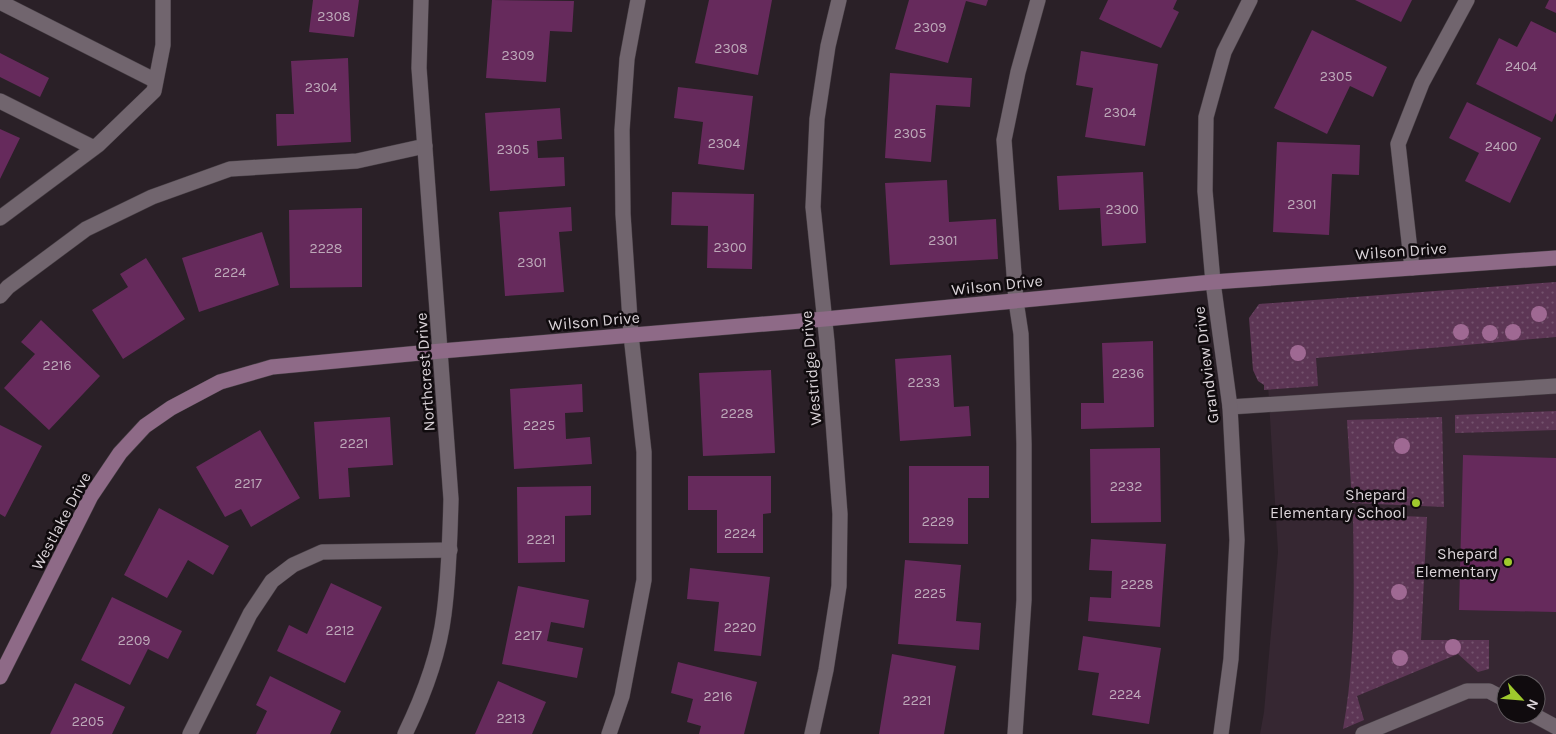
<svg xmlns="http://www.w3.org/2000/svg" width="1556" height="734" font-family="Karla,sans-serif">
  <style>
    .built { fill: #362732; fill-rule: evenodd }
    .grass { fill: url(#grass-dots) }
    .building { fill: #662a5c }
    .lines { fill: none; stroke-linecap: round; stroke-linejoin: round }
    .lane-casing { stroke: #463e44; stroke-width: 16 }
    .street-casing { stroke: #463e44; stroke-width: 16 }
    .secondary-casing { stroke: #463e44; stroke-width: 16 }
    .lane { stroke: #71656e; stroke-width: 15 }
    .street { stroke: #71656e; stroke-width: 15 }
    .secondary { stroke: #8e6a87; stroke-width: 15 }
    .tree { fill: #9f6993 }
    .poi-dot { fill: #9fca2d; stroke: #100b0e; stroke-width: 2 }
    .labels { text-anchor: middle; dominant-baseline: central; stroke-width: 5; stroke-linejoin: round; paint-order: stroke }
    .number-label { font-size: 14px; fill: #bda9b9 }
    .street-label { font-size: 16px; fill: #dad3d8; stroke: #100b0e }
    .poi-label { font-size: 16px; fill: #dad3d8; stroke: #100b0e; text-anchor: end }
  </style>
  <defs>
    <pattern id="grass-dots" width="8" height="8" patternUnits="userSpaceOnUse" patternTransform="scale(1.25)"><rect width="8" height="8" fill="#5d3655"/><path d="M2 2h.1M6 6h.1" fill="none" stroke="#74526d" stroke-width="1.8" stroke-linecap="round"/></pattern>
  </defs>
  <rect width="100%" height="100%" fill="#2a2027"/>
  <path class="built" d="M1556,296v438h-296l4,-22 14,-160 -14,-235zM1506,684h30v30h-30z"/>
  <path class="grass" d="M1556,282v55l-240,21 2,28 -54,4v-5l-6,-4 -5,-11 -4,-52 10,-14z
    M1556,411v19l-101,3v-18z
    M1442,417l2,90 -92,-4 -5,-83z
    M1353,514l74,3 -6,123h68v29l-11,3 -20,-18 -101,42 7,24 -21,9c13,-71 11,-143 10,-215z"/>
  <path class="building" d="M313,0h46l-5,37 -45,-5z
    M492,0l82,1 -2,31 -22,-1 -4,51 -60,-4z
    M709,0h63l-14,75 -63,-12z
    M909,0h79l-2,6 -20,-5 -18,62 -53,-14z
    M1108,0h69l-4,9 6,3 -18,36 -62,-29z
    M1355,0h57l-11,22z
    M1549,0h7v13l-11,-5z
    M1531,21l25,12v80l-4,9 -76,-38 23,-46 18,9z
    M1312,30l75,37 -14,30 -23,-11 -23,48 -53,-26z
    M1081,51l77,13 -13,82 -60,-9 8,-49 -17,-3z
    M0,53l49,25 -9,19 -40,-20z
    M348,58l3,84 -74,4 -1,-32h18l-3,-53z
    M890,73l82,5 -2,29 -34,-2 -5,57 -46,-4z
    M678,87l75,9 -9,74 -46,-6 5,-42 -29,-4z
    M1467,102l74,36 -31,65 -45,-22 14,-28 -30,-15z
    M560,108l2,31 -25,2 1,17 26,-1 1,29 -75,5 -5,-78z
    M0,129l20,9 -20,41z
    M1277,142l83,3 -1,30 -27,-1 -3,61 -56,-3z
    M1143,172l3,71 -44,3 -2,-38 -41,2 -2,-34z
    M947,180l2,42 47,-3 2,40 -108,6 -5,-82z
    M672,192l82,2 -2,75 -45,-1 1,-42 -37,-1z
    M571,207l1,24 -13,1 5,60 -59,4 -6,-84z
    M362,208v79l-72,1 -1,-78z
    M262,232l17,53 -80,27 -17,-54z
    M146,258l39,61 -62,40 -31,-49 36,-23 -8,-13z
    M41,320l59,56 -51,54 -45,-42 31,-34 -14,-12z
    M1153,341l1,86 -73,2v-26h23l-2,-60z
    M951,355l3,52 15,-1 2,30 -71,5 -5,-82z
    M771,370l4,83 -72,3 -4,-83z
    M582,384l1,28 -18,1 1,26 24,-2 2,27 -78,5 -4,-80z
    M390,417l3,48 -45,3 2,29 -31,2 -5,-77z
    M0,425l42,21 -37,71 -5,-3z
    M260,430l40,68 -49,29 -10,-18 -16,8 -29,-50z
    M1160,448l1,74 -70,1 -1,-74z
    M1463,455l93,3v154l-97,-2z
    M909,466h80v32h-21v46l-59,-1z
    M688,476h83v37l-8,1v39h-46v-43h-29z
    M591,486v29l-26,1v46l-47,1 -1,-76z
    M159,508l70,38 -16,29 -25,-15 -21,38 -43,-23z
    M1091,539l75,5 -6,83 -72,-6 2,-24 21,1 1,-27 -23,-1z
    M905,560l56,5 -5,56 25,2 -2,27 -81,-6z
    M690,568l80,9 -9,79 -47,-5 5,-49 -32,-3z
    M331,583l51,24 -37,76 -68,-32 12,-26 18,9z
    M518,586l71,14 -5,28 -33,-6 -4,19 36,7 -6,30 -75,-14z
    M112,597l70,34 -14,28 -20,-10 -18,36 -49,-25z
    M1083,636l78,12 -12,76 -57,-9 7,-42 -21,-3z
    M892,654l64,12 -12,68h-65z
    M678,662l79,20 -13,52h-45l2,-8 -14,-4 6,-23 -22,-6z
    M270,676l71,35 -11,23h-74l11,-23 -11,-6z
    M498,681l48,21 -14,32h-57z
    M75,683l50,24 -13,27h-62z"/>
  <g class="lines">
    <defs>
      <path id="lane" d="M0,2l156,79
        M0,101l94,47
        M0,218l98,-73 56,-54 9,-46v-45
        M1412,268l-14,-124 24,-61 45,-83
        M0,296l8,-9 78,-58 66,-32 78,-28 127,-8 68,-15
        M1230,407l326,-21
        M1532,714l24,13
        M190,734l60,-120 22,-33 21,-16 29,-13 128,-2
        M609,734l13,-38 22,-116v-128l-13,-117 -8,-121 -1,-84 5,-71 11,-59
        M1015,734l9,-134v-156l-3,-110 -5,-33 -12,-161 14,-68 20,-72
        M1363,734l104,-43h22l17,9"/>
      <path id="street" d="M405,734c18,-37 34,-79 39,-120 5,-38 6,-76 7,-115l-32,-431 2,-68
        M812,734l14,-64 13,-84 1,-72 -13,-172 -14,-135 4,-88 11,-73 11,-46
        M1221,734l10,-75 6,-119 -7,-133 -17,-125 -8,-91 1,-74 18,-65 26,-52"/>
      <path id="secondary" d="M0,677l91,-181 29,-43 25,-27 26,-18 49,-26 52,-15 169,-16 384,-32 388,-37 343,-24"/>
    </defs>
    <use href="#lane" class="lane-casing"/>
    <use href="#street" class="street-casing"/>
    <use href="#secondary" class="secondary-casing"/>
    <use href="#lane" class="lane"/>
    <use href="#street" class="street"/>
    <use href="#secondary" class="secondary"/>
  </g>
  <g class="tree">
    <circle cx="1539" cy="314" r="8"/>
    <circle cx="1461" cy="332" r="8"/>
    <circle cx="1513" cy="332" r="8"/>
    <circle cx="1490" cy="333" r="8"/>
    <circle cx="1298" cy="353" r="8"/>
    <circle cx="1402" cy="446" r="8"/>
    <circle cx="1399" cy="592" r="8"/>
    <circle cx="1453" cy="647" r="8"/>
    <circle cx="1400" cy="658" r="8"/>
  </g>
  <g class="poi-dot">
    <circle cx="1416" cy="503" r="5"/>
    <circle cx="1508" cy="562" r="5"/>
  </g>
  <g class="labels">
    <g class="number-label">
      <text x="334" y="16">2308</text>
      <text x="930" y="27">2309</text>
      <text x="731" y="48">2308</text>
      <text x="518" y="55">2309</text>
      <text x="1521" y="66">2404</text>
      <text x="1336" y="76">2305</text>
      <text x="321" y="87">2304</text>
      <text x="1120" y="112">2304</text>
      <text x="910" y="133">2305</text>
      <text x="724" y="143">2304</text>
      <text x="1501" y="146">2400</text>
      <text x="513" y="149">2305</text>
      <text x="1302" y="204">2301</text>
      <text x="1122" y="209">2300</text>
      <text x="943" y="240">2301</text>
      <text x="730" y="247">2300</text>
      <text x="326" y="248">2228</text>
      <text x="532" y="262">2301</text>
      <text x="230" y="272">2224</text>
      <text x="57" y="365">2216</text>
      <text x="1128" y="373">2236</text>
      <text x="924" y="382">2233</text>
      <text x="737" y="413">2228</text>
      <text x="539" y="425">2225</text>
      <text x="354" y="443">2221</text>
      <text x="248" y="483">2217</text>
      <text x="1126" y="486">2232</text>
      <text x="938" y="521">2229</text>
      <text x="740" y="533">2224</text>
      <text x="541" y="539">2221</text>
      <text x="1137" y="584">2228</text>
      <text x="930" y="593">2225</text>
      <text x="740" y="627">2220</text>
      <text x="340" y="630">2212</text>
      <text x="528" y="635">2217</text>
      <text x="134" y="640">2209</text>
      <text x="1125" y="694">2224</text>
      <text x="718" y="696">2216</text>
      <text x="917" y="700">2221</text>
      <text x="511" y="718">2213</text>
      <text x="88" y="721">2205</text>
    </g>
    <g class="street-label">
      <text transform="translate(1401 251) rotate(-4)">Wilson Drive</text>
      <text transform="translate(997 285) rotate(-6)">Wilson Drive</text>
      <text transform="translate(594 321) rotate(-5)">Wilson Drive</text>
      <text transform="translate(1206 365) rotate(-97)">Grandview Drive</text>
      <text transform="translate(811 368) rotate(-95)">Westridge Drive</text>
      <text transform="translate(425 372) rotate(-94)">Northcrest Drive</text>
      <text transform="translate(61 521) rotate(-62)">Westlake Drive</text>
    </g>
    <g class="poi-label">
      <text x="1406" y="494">Shepard<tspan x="1406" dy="18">Elementary School</tspan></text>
      <text x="1498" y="553">Shepard<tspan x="1498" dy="18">Elementary</tspan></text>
    </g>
  </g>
  <g transform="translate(1521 699) rotate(116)"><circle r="24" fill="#100b0e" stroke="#615b5f"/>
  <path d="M0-4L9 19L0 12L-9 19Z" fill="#9fca2d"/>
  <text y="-8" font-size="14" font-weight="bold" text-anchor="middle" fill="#dad3d8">N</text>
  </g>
</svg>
